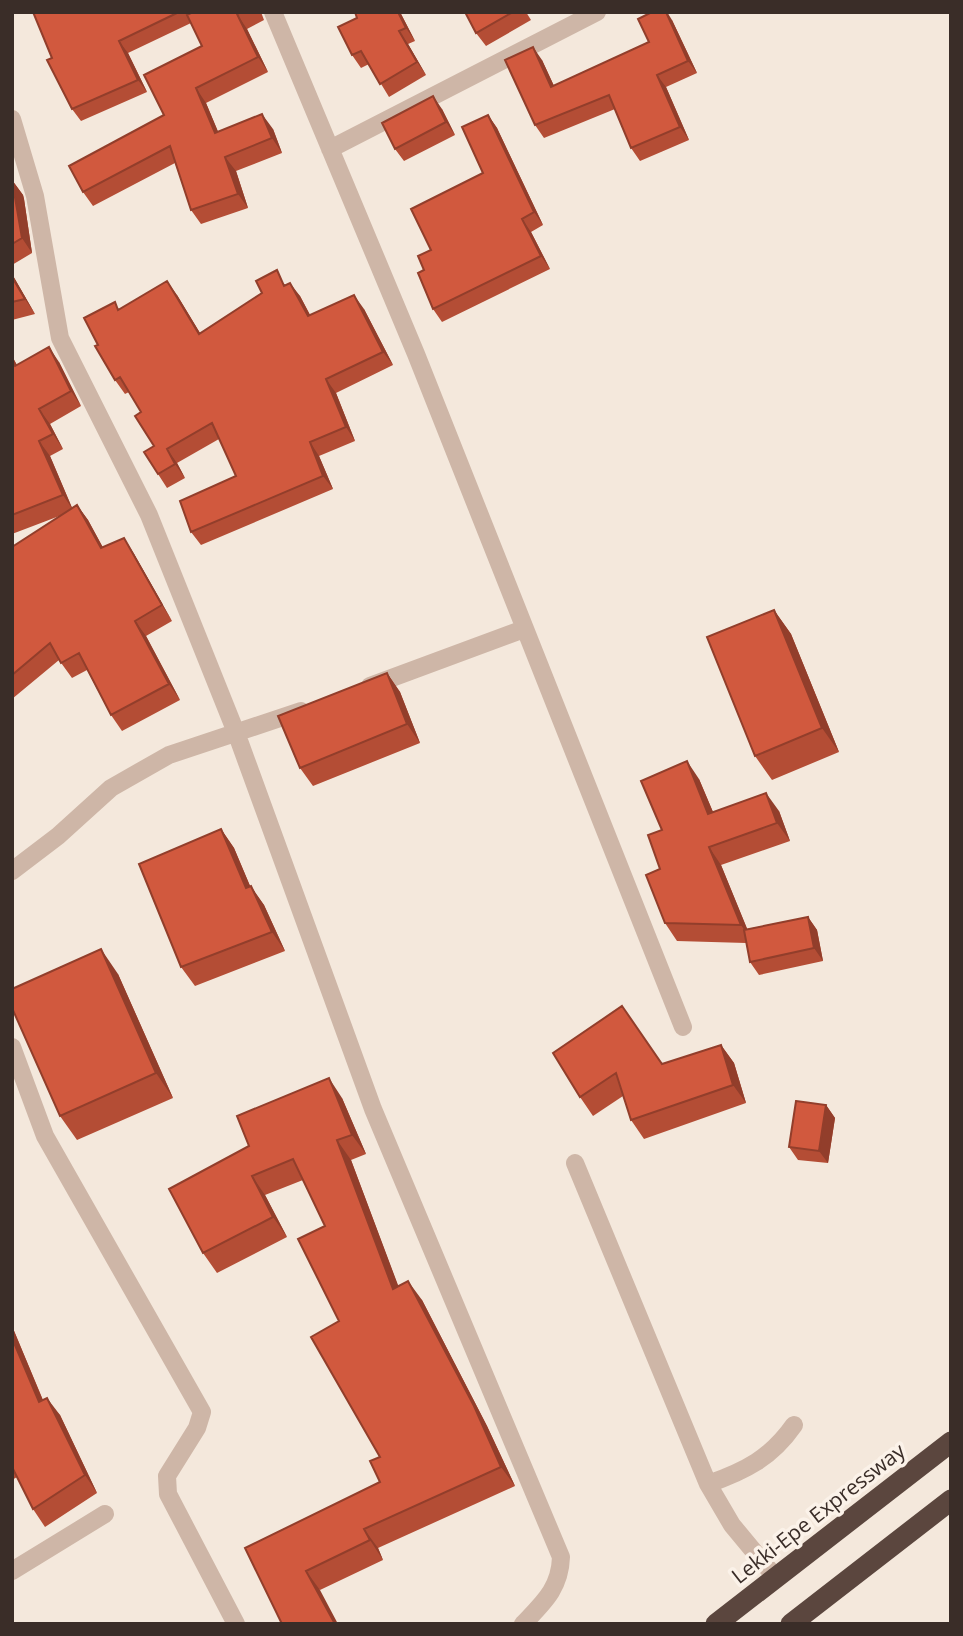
<svg xmlns="http://www.w3.org/2000/svg" width="963" height="1636" font-family="'Open Sans',sans-serif">
  <style>
    .lines { fill: none; stroke-linecap: round; stroke-linejoin: round }
    .minor { stroke: #ceb6a7; stroke-width: 18 }
    .highway { stroke: #5b463e; stroke-width: 21 }
    .wall { fill: #b44d35 }
    .shaded-wall { fill: #923e2b }
    .building { fill: #d1593e; stroke: #923e2b; stroke-width: 2 }
    .labels { text-anchor: middle; dominant-baseline: central; stroke-width: 7; stroke-linejoin: round; paint-order: stroke }
    .street-label { font-size: 21px; fill: #3a2d28; stroke: #fbf2e9 }
  </style>
  <rect width="100%" height="100%" fill="#f4e8dc"/>
  <g class="lines">
    <path class="minor" d="M273,12l143,342 267,673
      M12,119l23,77 25,142 89,177 88,220 136,374 188,448c-1,31 -17,45 -38,67
      M330,149l267,-137
      M370,686l154,-57
      M12,871l46,-35 53,-48 58,-33 132,-44
      M12,1047l33,89 157,276 -5,16 -30,48 1,18 68,130
      M575,1163l133,321 24,41 44,53
      M708,1484c37,-13 63,-26 86,-59
      M12,1571l93,-57"/>
    <path class="highway" d="M716,1624l235,-182
      M791,1624l160,-124"/>
  </g>
  <path class="wall" d="M33,12h157v1l3,-1h68l3,8 -17,9 21,43 -62,31 12,29 55,-3 9,24 -46,18 12,37 -47,16 -10,-14 -16,-47 -82,43 -10,-14 81,-77 38,-69 -11,-23 -63,30 19,39 -66,29 -9,-12z
    M355,12h45l15,29 -7,3 18,31 -37,22 -20,-33 -8,4 -9,-13 5,-37z
    M465,12h61l5,8 -45,26 -10,-13z
    M672,20l25,53 -31,14 23,53 -49,21 -9,-13 -16,-39 -71,29 -9,-13 7,-65 12,26 95,-44z
    M442,109l13,26 -51,26 -9,-12z
    M488,115l9,13 46,97 -12,7 19,37 -108,53 -9,-13 -9,-39 7,-20 52,-77z
    M12,180l11,15 1,4 8,54 -20,12z
    M12,274l23,40 -23,6z
    M287,284l13,12 10,19 54,-6 29,56 -57,28 19,48 -36,15 14,33 -132,56 -10,-13 45,-56 -17,-37 -42,24 8,15 -18,10 -9,-14 -4,-28 -13,-34 -12,-20 -4,2 -10,-14 -17,-35 22,-36 57,-14 23,38z
    M12,356l5,9 42,-3 22,44 -31,18 13,25 -13,7 22,52 5,-3 11,15 15,28 21,-10 10,16 38,67 -26,15 34,64 -58,31 -11,-16 -24,-45 -15,8 -13,-18 -47,39v-152l50,-32 -50,19z
    M774,610l17,24 48,118 -67,28 -17,-24z
    M387,673l13,19 20,51 -107,43 -13,-18z
    M699,779l14,33 66,-1 11,30 -69,24 26,64 61,-12 9,13 6,31 -64,14 -9,-13 -4,-19 -69,-2 -12,-18 -5,-54 2,-39z
    M221,829l13,19 16,38 14,19 21,46 -90,35 -14,-19z
    M118,974l55,124 -96,42 -17,-24z
    M721,1045l13,18 12,40 -102,36 -13,-19 -8,-24 -30,20 -13,-19 -27,-44 109,11z
    M342,1098l24,56 -15,6 47,126 24,14 65,126 28,60 -137,62 5,12 -63,30 -75,-42 135,-66v-25l-41,-136 -14,-95 -22,-46 -38,15 22,42 -70,36 -14,-20 -34,-64z
    M826,1105l9,13 -7,45 -30,-3 -9,-13z
    M12,1326l31,74 17,15 37,78 -52,34 -12,-18 -16,-32 -5,3z"/>
  <path class="shaded-wall" d="M398,12h2l15,29 -9,-13z
    M666,12h1l5,8 25,53 -9,-12z
    M237,14l10,15 21,43 -10,-15z
    M399,31l9,13 18,31 -9,-13z
    M119,41l9,12 19,39 -9,-12z
    M533,47l9,13 18,39 -9,-12z
    M657,75l9,12 23,53 -9,-13z
    M196,88l10,15 19,45 -10,-15z
    M433,96l9,13 13,26 -9,-13z
    M262,114l11,15 9,24 -10,-15z
    M488,115l9,13 46,97 -9,-13z
    M225,157l11,14 12,37 -10,-14z
    M12,180l11,15 1,4 8,54 -10,-15z
    M522,219l9,13 19,37 -9,-13z
    M12,274l23,40 -10,-15 -13,-22z
    M167,281l10,14 32,53 -10,-14z
    M290,283l10,13 18,34 -10,-14z
    M354,295l10,14 29,56 -10,-13z
    M49,347l10,15 22,44 -10,-15z
    M12,356l13,25 -13,-20z
    M326,379l10,14 19,48 -9,-14z
    M39,409l11,15 13,25 -10,-15z
    M39,441l11,15 23,54 -10,-15z
    M310,442l9,14 14,33 -10,-13z
    M167,449l10,14 8,15 -10,-14z
    M77,505l11,15 24,44 -11,-16z
    M124,538l10,16 38,67 -10,-16z
    M774,610l17,24 48,118 -17,-24z
    M135,621l11,15 34,64 -11,-16z
    M387,673l13,19 20,51 -13,-19z
    M687,761l12,18 22,52 -13,-17z
    M766,793l13,18 11,30 -13,-18z
    M221,829l13,19 25,59 -13,-19z
    M709,847l12,18 32,78 -12,-18z
    M251,886l13,19 21,46 -13,-19z
    M808,917l9,13 6,31 -9,-13z
    M101,949l17,25 55,124 -17,-25z
    M721,1045l13,18 12,40 -13,-18z
    M329,1078l13,20 24,56 -14,-19z
    M826,1105l9,13 -7,45 -9,-12z
    M337,1140l14,20 56,149 -14,-20z
    M252,1176l13,19 22,42 -14,-20z
    M408,1281l14,19 65,126 28,60 -14,-19z
    M12,1326l39,94 -12,-18 -27,-64z
    M47,1398l13,17 37,78 -12,-18z
    M364,1529l14,19 5,12 -13,-20z
    M306,1571l14,19 18,34h-3z"/>
  <path class="building" d="M33,12h146l-60,29 19,39 -66,29 -25,-49 5,-2z
    M193,12h48l-4,2 21,43 -62,31 19,45 47,-19 10,24 -47,19 13,37 -47,16 -21,-64 -87,46 -14,-26 95,-51 -20,-40 58,-29 -15,-31z
    M355,12h43l8,16 -7,3 18,31 -37,22 -19,-33 -9,4 -14,-28 19,-9z
    M465,12h48l-37,21z
    M652,12h14l22,49 -31,14 23,52 -49,21 -22,-53 -74,30 -30,-65 28,-13 18,40 98,-45 -11,-23z
    M433,96l13,26 -51,27 -13,-26z
    M488,115l46,97 -12,7 19,37 -108,53 -15,-36 6,-3 -6,-14 13,-6 -20,-41 72,-36 -21,-46z
    M12,180l10,58 -10,6z
    M277,270l7,16 6,-3 18,33 46,-21 29,57 -57,27 20,48 -36,15 13,34 -132,56 -11,-31 56,-25 -24,-53 -45,26 8,15 -17,10 -14,-22 10,-6 -19,-30 6,-4 -21,-35 -5,3 -20,-34 3,-1 -14,-27 31,-16 3,8 49,-29 32,53 63,-41 -6,-12z
    M12,277l13,22 -13,3z
    M49,347l22,44 -32,18 14,25 -14,7 24,54 -51,20v-154l3,5z
    M77,505l24,43 23,-10 38,67 -27,16 34,63 -58,31 -32,-62 -18,10 -11,-20 -38,32v-128z
    M774,610l48,118 -67,28 -48,-119z
    M387,673l20,51 -107,44 -22,-52z
    M687,761l21,53 58,-21 11,30 -68,24 32,78 -76,-2 -19,-48 14,-6 -12,-34 14,-5 -21,-49z
    M221,829l25,59 5,-2 21,46 -91,35 -42,-103z
    M808,917l6,31 -64,14 -6,-32z
    M101,949l55,124 -96,43 -48,-108v-19z
    M622,1006l40,58 59,-19 12,40 -102,35 -15,-47 -36,24 -27,-44z
    M329,1078l23,57 -15,5 56,149 15,-8 66,125 27,61 -137,62 6,11 -64,31 29,53h-53l-37,-76 135,-66 -10,-21 10,-4 -69,-120 28,-16 -41,-82 27,-13 -32,-67 -41,17 21,41 -70,36 -34,-64 80,-43 -12,-30z
    M796,1101l30,4 -7,46 -30,-4z
    M12,1338l27,64 8,-4 38,77 -52,34 -21,-42z"/>
  <g class="labels">
    <g class="street-label">
      <text transform="translate(818 1513) rotate(-38)">Lekki-Epe Expressway</text>
    </g>
  </g>
  <rect width="963" height="1636" fill="none" stroke="#3a2d28" stroke-width="28"/>
</svg>
